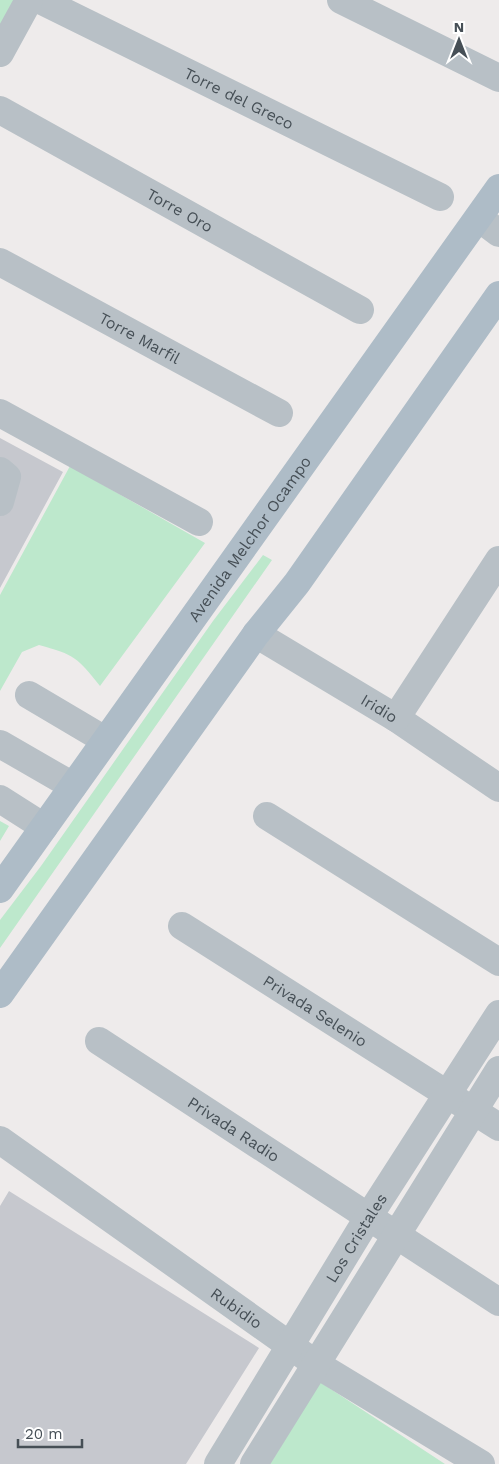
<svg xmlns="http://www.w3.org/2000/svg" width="499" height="1464" font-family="'Work Sans',sans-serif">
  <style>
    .green { fill: #bde8cc }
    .building { fill: #c6c8ce }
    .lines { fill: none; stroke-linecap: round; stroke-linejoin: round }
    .minor { stroke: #b8c0c6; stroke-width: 28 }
    .major { stroke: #aebcc7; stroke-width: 28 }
    .labels { text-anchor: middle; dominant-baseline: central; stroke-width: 4; stroke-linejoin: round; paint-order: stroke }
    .street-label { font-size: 16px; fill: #464f56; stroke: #fff }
  </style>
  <rect width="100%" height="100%" fill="#eeebeb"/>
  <path class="green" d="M0,0h20l-20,37z
    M70,466l135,77 -105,143c-23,-29 -25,-31 -61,-41l-17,7 -22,39v-96z
    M263,555l9,5 -272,388v-28l41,-54 172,-245z
    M0,821l9,5 -9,15z
    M320,1382l125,82h-175z"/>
  <path class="building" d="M0,438l63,34 -63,116z
    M9,1191l250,157 -73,116h-186v-258z"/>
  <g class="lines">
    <g class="minor">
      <path id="s1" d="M40,0l400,197"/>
      <path d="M341,0l158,78"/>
      <path d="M0,53l29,-53"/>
      <path id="s2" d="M0,110l360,200"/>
      <path d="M479,218l20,15"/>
      <path id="s3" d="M0,262l279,151"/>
      <path d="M0,413l199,109"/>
      <path d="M0,471l7,6 -7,25"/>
      <path id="s4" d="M256,634l140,84 103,70"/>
      <path d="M29,695l76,45"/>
      <path d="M396,718l103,-158"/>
      <path d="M0,744l73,42"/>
      <path d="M0,799l44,28"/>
      <path d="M267,816l232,146"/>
      <path id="s5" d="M182,926l317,201"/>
      <path id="s6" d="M99,1041l400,261"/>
      <path id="s7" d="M0,1140l316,224 165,100"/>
      <path id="s8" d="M218,1464l151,-248 130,-202"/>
      <path d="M254,1464l245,-394"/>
    </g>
    <g class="major">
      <path id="s9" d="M0,889l499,-701"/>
      <path d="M0,994l256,-360 41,-51 202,-288"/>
    </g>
  </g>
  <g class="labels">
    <g class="street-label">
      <text stroke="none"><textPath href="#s1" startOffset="222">Torre del Greco</textPath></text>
      <text stroke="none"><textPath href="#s2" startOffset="206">Torre Oro</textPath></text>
      <text stroke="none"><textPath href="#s3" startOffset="159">Torre Marfil</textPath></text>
      <text stroke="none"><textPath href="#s9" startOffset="430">Avenida Melchor Ocampo</textPath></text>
      <text stroke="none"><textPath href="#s4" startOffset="144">Iridio</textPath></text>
      <text stroke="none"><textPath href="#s5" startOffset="158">Privada Selenio</textPath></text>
      <text stroke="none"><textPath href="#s6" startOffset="161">Privada Radio</textPath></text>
      <text stroke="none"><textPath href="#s8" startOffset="265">Los Cristales</textPath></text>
      <text stroke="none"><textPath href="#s7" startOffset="290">Rubidio</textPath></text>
    </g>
  </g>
  <g transform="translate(459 40)" stroke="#ffffff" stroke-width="4" paint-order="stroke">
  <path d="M0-4L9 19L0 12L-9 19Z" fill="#464f56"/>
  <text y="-8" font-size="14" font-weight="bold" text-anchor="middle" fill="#464f56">N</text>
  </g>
  <path d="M18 1439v8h64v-8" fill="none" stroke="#464f56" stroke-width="2.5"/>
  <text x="25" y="1439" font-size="15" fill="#464f56" stroke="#ffffff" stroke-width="4" paint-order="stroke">20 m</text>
</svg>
